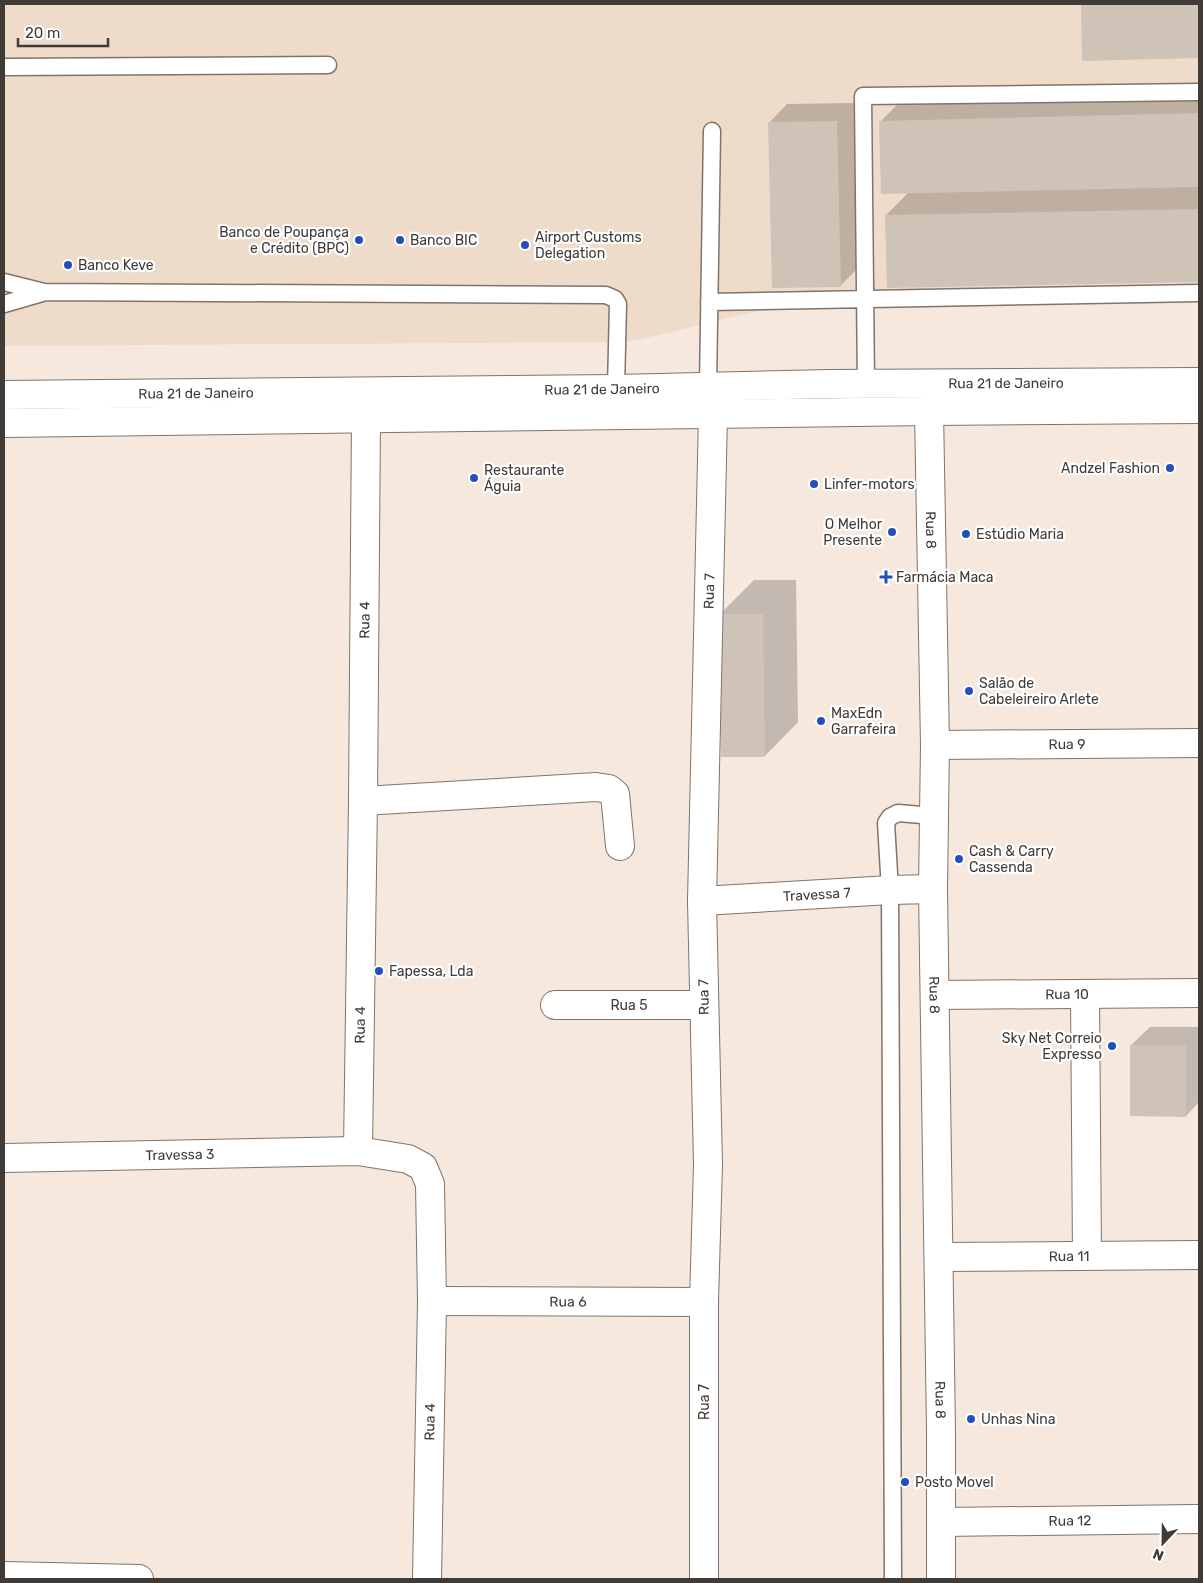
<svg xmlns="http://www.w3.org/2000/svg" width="1203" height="1583" font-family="Rubik,sans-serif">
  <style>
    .built { fill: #efdbca }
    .shadow { fill: #0003 }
    .building { fill: #cfc2b7 }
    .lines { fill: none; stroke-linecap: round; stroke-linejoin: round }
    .lane-casing { stroke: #80746a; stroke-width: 19 }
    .street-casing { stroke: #80746a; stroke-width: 30 }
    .primary-casing { stroke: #80746a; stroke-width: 30 }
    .lane { stroke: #fff; stroke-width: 16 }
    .street { stroke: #fff; stroke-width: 28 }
    .primary { stroke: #fff; stroke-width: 28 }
    .poi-dot { fill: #244ebc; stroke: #fff; stroke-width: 2 }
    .labels { text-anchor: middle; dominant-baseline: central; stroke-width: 4.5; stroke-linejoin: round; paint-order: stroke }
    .poi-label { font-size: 14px; fill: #413b37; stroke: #fff; text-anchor: start }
    .street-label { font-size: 14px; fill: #413b37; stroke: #fff }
  </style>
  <rect width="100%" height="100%" fill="#f6e8dd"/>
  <path class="built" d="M4,4h1195v285l-355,1 -206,50 -21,2 -613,4z"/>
  <path class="shadow" d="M1082,4h117v53l-115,3z
    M1199,90v191l-311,5 -2,-71 23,-23 -28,-71 24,-24z
    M855,103l4,164 -18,18 -72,-162 18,-19z
    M754,580h42l2,142 -33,34 -45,-142z
    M1150,1027h49v75l-13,14 -55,-71z"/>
  <path class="building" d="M1081,4h118v54l-117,3z
    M1199,113v74l-318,7 -2,-73z
    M837,121l4,166 -69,1 -4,-166z
    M1199,209v73l-312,6 -2,-73z
    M719,614h44l2,143h-44z
    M1130,1045h56v72l-56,-1z"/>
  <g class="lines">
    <defs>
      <path id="lane" d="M4,67l324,-2
        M4,282l40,10 562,3 9,4 3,5 -2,85
        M709,302l490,-9
        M4,304l38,-11
        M866,384l-3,-288 336,-4
        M708,387l4,-256
        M893,1579l-3,-689 -4,-67 4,-6 8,-4 36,3"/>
      <g id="street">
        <path id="s1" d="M929,411l6,334 -2,144 8,543v147"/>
        <path id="s2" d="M935,745l264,-2"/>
        <path d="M363,801l233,-14 13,2 6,5 5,52"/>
        <path id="s3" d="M702,901l188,-11 43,-1"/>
        <path id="s4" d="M935,995l264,-2"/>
        <path d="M1085,995l2,260"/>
        <path id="s5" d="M555,1005h149"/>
        <path id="s6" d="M358,1151l5,-350 3,-383"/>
        <path id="s7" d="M4,1158l354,-7 50,8 15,8 7,17 2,117 -5,278"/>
        <path id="s8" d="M939,1257l260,-2"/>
        <path id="s9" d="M432,1301l272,1"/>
        <path id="s10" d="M941,1522l258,-3"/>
        <path d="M4,1576l135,3"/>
        <path id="s11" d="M704,1579v-277l4,-138 -6,-263 11,-486"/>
      </g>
      <g id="primary">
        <path id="s12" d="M4,395l612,-6 215,-5 368,-2"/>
        <path d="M4,423l925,-12 270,-2"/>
      </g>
    </defs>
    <use href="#lane" class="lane-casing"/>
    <use href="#street" class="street-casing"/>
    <use href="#primary" class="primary-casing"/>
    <use href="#lane" class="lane"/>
    <use href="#street" class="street"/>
    <use href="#primary" class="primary"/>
  </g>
  <g class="poi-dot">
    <circle cx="359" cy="240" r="5"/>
    <circle cx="400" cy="240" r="5"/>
    <circle cx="525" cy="245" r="5"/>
    <circle cx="68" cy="265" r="5"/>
    <circle cx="1170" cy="468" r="5"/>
    <circle cx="474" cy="478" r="5"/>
    <circle cx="814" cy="484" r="5"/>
    <circle cx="892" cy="532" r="5"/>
    <circle cx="966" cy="534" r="5"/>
    <path d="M883.5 569.5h5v5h5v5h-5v5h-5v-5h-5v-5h5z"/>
    <circle cx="969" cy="691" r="5"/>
    <circle cx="821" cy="721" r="5"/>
    <circle cx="959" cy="859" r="5"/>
    <circle cx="379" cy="971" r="5"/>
    <circle cx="1112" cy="1046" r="5"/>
    <circle cx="971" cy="1419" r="5"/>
    <circle cx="905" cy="1482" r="5"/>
  </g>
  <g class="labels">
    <g class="poi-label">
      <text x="349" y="232" text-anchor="end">Banco de Poupança<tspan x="349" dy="16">e Crédito (BPC)</tspan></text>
      <text x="535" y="237">Airport Customs<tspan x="535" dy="16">Delegation</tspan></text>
      <text x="410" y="240">Banco BIC</text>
      <text x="78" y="265">Banco Keve</text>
      <text x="1160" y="468" text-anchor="end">Andzel Fashion</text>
      <text x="484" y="470">Restaurante<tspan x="484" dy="16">Águia</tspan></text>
      <text x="824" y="484">Linfer-motors</text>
      <text x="882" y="524" text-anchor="end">O Melhor<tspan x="882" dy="16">Presente</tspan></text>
      <text x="976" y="534">Estúdio Maria</text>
      <text x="896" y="577">Farmácia Maca</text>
      <text x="979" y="683">Salão de<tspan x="979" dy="16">Cabeleireiro Arlete</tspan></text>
      <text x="831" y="713">MaxEdn<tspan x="831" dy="16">Garrafeira</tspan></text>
      <text x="969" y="851">Cash &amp; Carry<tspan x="969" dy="16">Cassenda</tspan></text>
      <text x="389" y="971">Fapessa, Lda</text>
      <text x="1102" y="1038" text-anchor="end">Sky Net Correio<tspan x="1102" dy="16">Expresso</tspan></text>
      <text x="981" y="1419">Unhas Nina</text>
      <text x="915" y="1482">Posto Movel</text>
    </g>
    <g class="street-label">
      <text stroke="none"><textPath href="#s12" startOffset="1002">Rua 21 de Janeiro</textPath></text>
      <text stroke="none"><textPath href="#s12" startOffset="598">Rua 21 de Janeiro</textPath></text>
      <text stroke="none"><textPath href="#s12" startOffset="192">Rua 21 de Janeiro</textPath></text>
      <text stroke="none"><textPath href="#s1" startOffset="119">Rua 8</textPath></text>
      <text stroke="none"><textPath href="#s11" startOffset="988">Rua 7</textPath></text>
      <text stroke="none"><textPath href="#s6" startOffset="531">Rua 4</textPath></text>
      <text stroke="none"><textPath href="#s2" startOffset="132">Rua 9</textPath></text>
      <text stroke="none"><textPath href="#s3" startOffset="115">Travessa 7</textPath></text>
      <text stroke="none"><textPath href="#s1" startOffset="584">Rua 8</textPath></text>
      <text stroke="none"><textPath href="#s4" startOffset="132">Rua 10</textPath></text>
      <text transform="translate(704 997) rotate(-91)">Rua 7</text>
      <text stroke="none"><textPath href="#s5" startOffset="74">Rua 5</textPath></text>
      <text stroke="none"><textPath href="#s6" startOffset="126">Rua 4</textPath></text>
      <text stroke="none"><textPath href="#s7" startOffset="176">Travessa 3</textPath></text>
      <text stroke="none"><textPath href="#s8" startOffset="130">Rua 11</textPath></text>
      <text stroke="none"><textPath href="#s9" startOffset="136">Rua 6</textPath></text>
      <text stroke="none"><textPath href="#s1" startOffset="989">Rua 8</textPath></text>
      <text transform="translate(704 1402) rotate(-90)">Rua 7</text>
      <text transform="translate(430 1422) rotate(-89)">Rua 4</text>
      <text stroke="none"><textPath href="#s10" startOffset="129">Rua 12</textPath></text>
    </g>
  </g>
  <rect width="1203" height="1583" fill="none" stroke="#413b37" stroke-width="10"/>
  <g transform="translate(1163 1543) rotate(202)" stroke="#ffffff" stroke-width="4" paint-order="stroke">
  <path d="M0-4L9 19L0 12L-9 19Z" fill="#413b37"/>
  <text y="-8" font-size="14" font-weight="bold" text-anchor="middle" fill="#413b37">N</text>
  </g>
  <path d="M18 38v8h90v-8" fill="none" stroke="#413b37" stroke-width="2.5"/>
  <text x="25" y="38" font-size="15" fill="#413b37" stroke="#ffffff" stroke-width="4" paint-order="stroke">20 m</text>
</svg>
